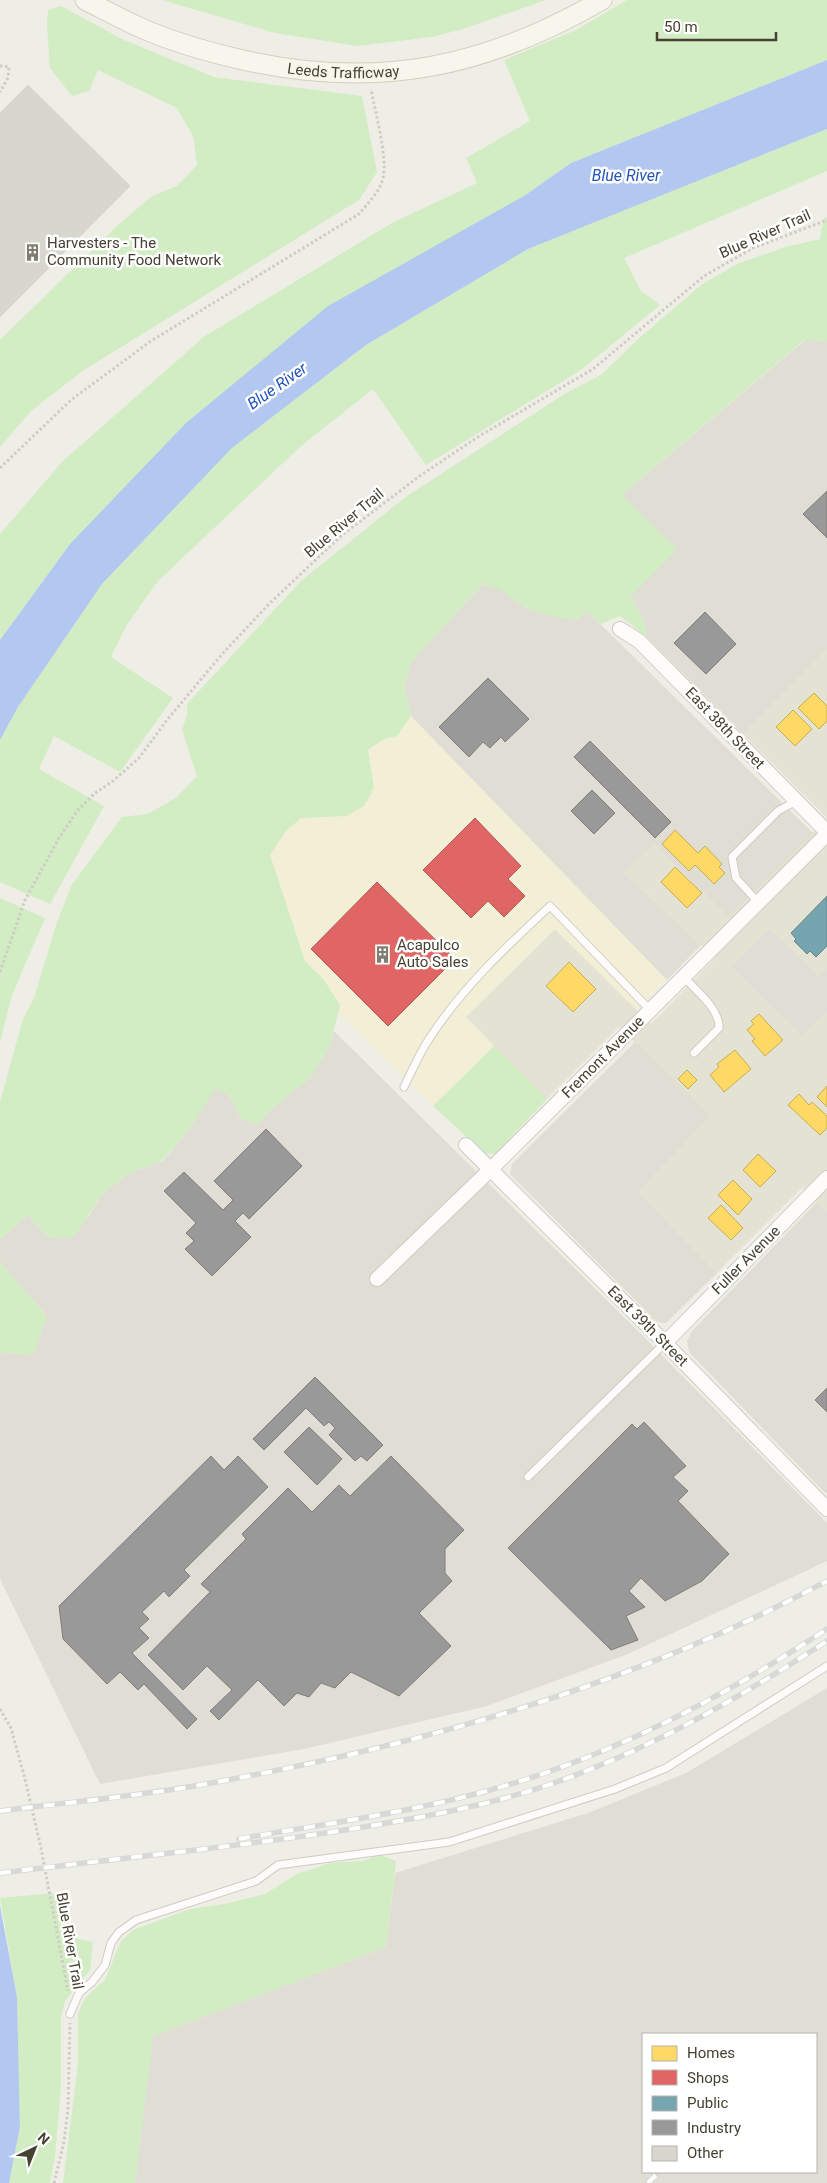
<svg xmlns="http://www.w3.org/2000/svg" width="827" height="2183" font-family="Roboto,sans-serif">
  <style>
    .residential { fill: #e4e3d3 }
    .commercial { fill: #f3efd7 }
    .industrial { fill: #dfddd4; fill-rule: evenodd }
    .green { fill: #d2ecc3 }
    .parking { fill: #deddd6 }
    .water { fill: #b3c8f0 }
    .homes { fill: #ffd966; stroke: #c7ac56 }
    .shops { fill: #e06666; stroke: #b25b56 }
    .public { fill: #76a5af; stroke: #67878a }
    .industry { fill: #999; stroke: #807f7a }
    .building { fill: #d8d7cf; stroke: #d7d6cc }
    .lines { fill: none; stroke-linecap: round; stroke-linejoin: round }
    .service-casing { stroke: #cdccc4; stroke-width: 9 }
    .minor-casing { stroke: #cdccc4; stroke-width: 16 }
    .secondary-casing { stroke: #d0cfbe; stroke-width: 21 }
    .path { stroke: #ceccc6; stroke-width: 3; stroke-dasharray: 2.5 2.5; stroke-linecap: butt }
    .service { stroke: #fdfcfb; stroke-width: 7 }
    .minor { stroke: #fdfcfb; stroke-width: 14 }
    .secondary { stroke: #f6f6ed; stroke-width: 19 }
    .rail-casing { stroke: #d8d8d7; stroke-width: 5.5 }
    .rail { stroke: #fff; stroke-width: 4; stroke-dasharray: 11; stroke-linecap: butt }
    .labels { text-anchor: middle; dominant-baseline: central; stroke-width: 5; stroke-linejoin: round; paint-order: stroke }
    .street-label { font-size: 15px; fill: #454232; stroke: #fff }
    .poi-label { font-size: 15px; fill: #454232; stroke: #fff; text-anchor: start }
    .water-label { font-size: 16px; font-style: italic; fill: #2454b8; stroke: #fff }
  </style>
  <rect width="100%" height="100%" fill="#efeee6"/>
  <path class="residential" d="M827,649v563l-25,-24 -85,85 -79,-81 73,-76 -92,-89 -72,72 -82,-82 90,-88 96,95 64,-66 -91,-85 30,-29 75,72 98,-98 -84,-84z"/>
  <path class="commercial" d="M411,716l256,264 -31,29 -81,-80 -89,88 28,29 -61,60 -95,-93 2,-9 -16,-24 -19,-19 -35,-106 15,-23 16,-14 45,-2 28,-28 -6,-38 16,-11 13,-3z"/>
  <path class="industrial" d="M805,340l22,1v308l-84,85 -96,-97 -2,-13 -14,-28 -9,-101z
    M483,584l15,3 27,20 26,8 26,5 10,-9 226,222 -84,84 -75,-73 -30,29 77,72 -34,35 -256,-264 -7,-30 7,-24z
    M334,1031l305,301 188,191v38l-199,93 -141,52 -183,43 -204,35 -100,-205v-225l6,-2 27,3 14,-39 -47,-54v-23l28,-24 21,23 39,-21 15,-24 27,-20 33,-12 27,-33 25,-40 14,7 12,23 16,7 18,-19 34,-27 21,-33z
    M636,1041l75,75 -73,76 79,81 -51,50 -9,-1 -147,-148 2,-10z
    M817,1202l10,10v281l-3,-1 -135,-140 -2,-11 5,-10z
    M827,1688v495h-692l18,-147 233,-89 9,-74 193,-60 98,-40zM643,2034h173v138h-173z"/>
  <path class="green" d="M162,0h384l-83,29 -31,8 -75,9 -82,-13z
    M627,0h200v60l-256,103 -47,33 -454,348 -70,96v-106l63,-73 142,-125 187,-113 85,-40 -11,-25 64,-37 -26,-61 72,-30z
    M61,6l63,34 90,37 148,19 15,76 -18,28 -275,170 -53,41 -31,36v-107l118,-115 34,-29 25,-10 20,-21 -4,-29 -16,-28 -79,-38 -9,21 -17,5 -22,-28 -3,-42 1,-16z
    M827,129v42l-203,87 17,33 19,14 -79,65 -155,95 -53,-76 -72,57 -143,135 -32,45 -15,31 62,41 -53,74 -66,-36 -15,33 65,37 -54,98 -50,-22v-142l18,-33 84,-123 130,-136 134,-103 162,-96z
    M827,217v124l-23,-1 -182,155 55,54 -46,47 14,28 2,13 -27,-21 -19,8 -14,-13 -10,9c-17,-3 -39,-5 -53,-14 -17,-9 -20,-18 -41,-22l-72,78 -7,24 7,30 -14,20 -13,3 -16,11 6,38 -10,18 -18,10 -45,2 -16,14 -15,23 35,106 19,19 16,25 -10,41 -21,33 -34,27 -18,19 -16,-7 -12,-23 -14,-6 -25,39 -28,33 -32,12 -27,20 -29,44 -25,1 -21,-23 -28,24v-137l23,-83 11,-21 22,-73 15,-39 51,-69 26,-3 29,-17 20,-21 -15,-46 5,-15v-11l115,-124 105,-84 159,-103 35,-18 36,-35 64,-55 38,-22 47,-16 34,-8 4,-21z
    M0,898l45,20 -33,77 -12,48z
    M494,1046l53,53 -52,55 -11,-1 -51,-47z
    M0,1262l47,54 -14,39 -27,-3 -6,2z
    M380,1855l16,6 -10,86 -233,89 -18,147h-72l15,-119v-51l8,-16 19,-17 16,-39 12,-11 57,-21 34,-5 41,-10 32,-20 33,-11 33,-2z
    M67,1892l3,45 23,5 -3,28 -25,31 -4,15v71l-6,69 -5,27h-41l11,-56 -3,-130 -17,-99z"/>
  <path class="parking" d="M770,929l48,47 9,-8v42l-25,25 -70,-68z"/>
  <path class="water" d="M827,60v69l-299,120 -162,96 -134,103 -130,136 -84,123 -18,33v-100l70,-96 116,-121 142,-117 196,-110 47,-33z
    M0,1906l17,91 3,130 -11,56h-9z"/>
  <path class="homes" d="M814,693l13,13v15l-8,8 -21,-21z
    M793,710l19,19 -17,17 -19,-19z
    M675,830l23,23 7,-7 17,18 -3,3 6,6 -11,11 -19,-19 -6,6 -27,-27z
    M675,867l27,26 -15,15 -26,-26z
    M569,962l27,27 -23,23 -27,-26z
    M759,1014l24,26 -18,16 -13,-15 3,-2 -8,-9 7,-6 -3,-3z
    M735,1050l16,19 -27,23 -14,-17 9,-8 -2,-3z
    M687,1070l10,10 -9,9 -10,-10z
    M827,1086v21l-10,-10z
    M799,1094l10,11 3,-3 15,14v12l-7,7 -32,-30z
    M758,1154l18,17 -16,16 -17,-17z
    M733,1180l19,19 -14,16 -20,-20z
    M721,1205l22,23 -12,12 -23,-22z"/>
  <path class="shops" d="M475,818l46,48 -13,13 17,17 -21,21 -16,-16 -17,17 -48,-48z
    M377,882l78,77 -67,67 -77,-77z"/>
  <path class="public" d="M827,896v50l-11,11 -6,-6 -3,3 -13,-13 2,-2 -5,-6z"/>
  <path class="industry" d="M827,491v47l-24,-24z
    M705,612l31,32 -30,30 -32,-31z
    M488,678l41,41 -24,23 -4,-5 -11,11 -7,-6 -14,15 -30,-30z
    M590,741l81,81 -16,16 -81,-81z
    M592,790l23,23 -21,21 -23,-23z
    M266,1129l36,37 -53,53 -6,-6 -8,8 16,16 -39,39 -27,-27 9,-8 -8,-8 10,-10 -32,-32 20,-19 39,38 10,-10 -19,-19z
    M315,1377l68,68 -16,16 -6,-5 -6,5 -26,-26 6,-7 -6,-6 -5,4 -18,-18 -42,42 -11,-11z
    M827,1388v24l-12,-12z
    M644,1422l42,44 -13,11 15,14 -10,10 51,53 -27,27 -37,20 -24,-23 -12,13 16,16 -19,9 12,24 -27,10 -103,-102 124,-124 5,5z
    M309,1427l33,32 -25,26 -33,-33z
    M211,1456l13,14 14,-14 30,31 -84,83 6,6 -21,21 -5,-6 -22,21 7,7 -10,9 10,10 -17,15 65,66 -10,10 -43,-45 -6,6 -18,-18 -13,12 -44,-45 -4,-33z
    M391,1456l73,74 -19,19v24l7,8 -33,32 32,33 -52,50 -48,-24 -16,16 -14,-5 -12,14 -12,-4 -13,13 -26,-26 -39,40 -9,-9 22,-21 -25,-24 -24,24 -35,-35 62,-63 -9,-8 45,-45 -4,-5 46,-46 24,24 27,-27 11,11z"/>
  <path class="building" d="M28,85l102,101 -130,131v-204z"/>
  <g class="lines">
    <defs>
      <path id="service" d="M758,902l-22,-24 -4,-21 46,-46 18,-10
        M684,977c12,14 36,32 35,51l-25,25
        M404,1087c8,-16 15,-33 25,-48 33,-51 77,-92 121,-133l100,104
        M528,1477l137,-134
        M70,2014l9,-21 13,-11 13,-17 6,-22 8,-11 17,-12 120,-39 22,-16 171,-23 166,-53 51,-21 161,-102"/>
      <path id="minor" d="M620,629l19,12 188,191
        M466,1145l199,198 162,166
        M377,1279l114,-110 336,-335
        M665,1343l162,-165"/>
      <g id="secondary">
        <path id="s1" d="M85,0c18,9 36,19 54,27 33,15 69,25 104,33 134,30 242,8 359,-60"/>
      </g>
    </defs>
    <use href="#service" class="service-casing"/>
    <use href="#minor" class="minor-casing"/>
    <use href="#secondary" class="secondary-casing"/>
    <path class="path" d="M0,66l9,1 -1,11 -8,14
      M0,468l71,-68 80,-59 208,-127c8,-10 21,-22 24,-36 5,-21 -8,-66 -12,-89
      M0,972l25,-72 34,-62 18,-27 17,-17 19,-13 26,-23 28,-38 56,-67 47,-50 71,-67 80,-61 60,-40 112,-66 111,-93 49,-28 74,-28
      M0,1709l11,19 14,51 16,69 27,143
      M54,2183l10,-41 4,-34 2,-85"/>
    <use href="#service" class="service"/>
    <use href="#minor" class="minor"/>
    <use href="#secondary" class="secondary"/>
    <defs>
      <path id="rail" d="M0,1811c70,-9 141,-15 211,-28 212,-38 425,-99 616,-202
        M239,1839c95,-17 192,-29 285,-59 109,-35 207,-88 303,-151
        M0,1873c113,-14 226,-25 339,-42 68,-11 135,-22 200,-43 104,-34 197,-88 288,-147
        M648,2183l11,-11"/>
    </defs>
    <use href="#rail" class="rail-casing"/>
    <use href="#rail" class="rail"/>
  </g>
  <defs>
    <symbol id="building-bare" viewBox="-9 -9 18 18"><path d="M-4-6H4V6H1V3H-1V6H-4ZM-2.5-4.3h1.7v1.8h-1.7ZM.8-4.3h1.7v1.8H.8ZM-2.5-1h1.7V.8h-1.7ZM.8-1h1.7V.8H.8Z" fill="#807e71" stroke="#fff" stroke-width="2.5" paint-order="stroke"/></symbol>
  </defs>
  <g fill-rule="evenodd">
    <use href="#building-bare" x="20" y="240" width="25" height="25"/>
    <use href="#building-bare" x="370" y="942" width="25" height="25"/>
  </g>
  <g class="labels">
    <g class="street-label">
      <text stroke="none"><textPath href="#s1" startOffset="271">Leeds Trafficway</textPath></text>
      <text transform="translate(765 234) rotate(-24)">Blue River Trail</text>
      <text transform="translate(344 523) rotate(-40)">Blue River Trail</text>
      <text transform="translate(725 728) rotate(46)">East 38th Street</text>
      <text transform="translate(603 1057) rotate(-45)">Fremont Avenue</text>
      <text transform="translate(746 1260) rotate(-45)">Fuller Avenue</text>
      <text transform="translate(648 1326) rotate(45)">East 39th Street</text>
      <text transform="translate(70 1941) rotate(80)">Blue River Trail</text>
    </g>
    <g class="poi-label">
      <text x="47" y="243">Harvesters - The<tspan x="47" dy="17">Community Food Network</tspan></text>
      <text x="397" y="945">Acapulco<tspan x="397" dy="17">Auto Sales</tspan></text>
    </g>
    <g class="water-label">
      <text x="626" y="175">Blue River</text>
      <text transform="translate(277 386) rotate(-35)">Blue River</text>
    </g>
  </g>
  <rect x="642" y="2033" width="175" height="140" fill="#ffffff" stroke="#b5b3ad"/>
  <rect x="652" y="2046" width="25" height="15" fill="#ffd966" stroke="#b5b3ad"/>
  <text x="687" y="2058" font-size="15" fill="#454232">Homes</text>
  <rect x="652" y="2070" width="25" height="15" fill="#e06666" stroke="#b5b3ad"/>
  <text x="687" y="2083" font-size="15" fill="#454232">Shops</text>
  <rect x="652" y="2096" width="25" height="15" fill="#76a5af" stroke="#b5b3ad"/>
  <text x="687" y="2108" font-size="15" fill="#454232">Public</text>
  <rect x="652" y="2120" width="25" height="15" fill="#999999" stroke="#b5b3ad"/>
  <text x="687" y="2133" font-size="15" fill="#454232">Industry</text>
  <rect x="652" y="2146" width="25" height="15" fill="#d8d7cf" stroke="#b5b3ad"/>
  <text x="687" y="2158" font-size="15" fill="#454232">Other</text>
  <g transform="translate(35 2148) rotate(43)" stroke="#ffffff" stroke-width="4" paint-order="stroke">
  <path d="M0-4L9 19L0 12L-9 19Z" fill="#454232"/>
  <text y="-8" font-size="14" font-weight="bold" text-anchor="middle" fill="#454232">N</text>
  </g>
  <path d="M657 32v8h119v-8" fill="none" stroke="#454232" stroke-width="2.5"/>
  <text x="664" y="32" font-size="15" fill="#454232" stroke="#ffffff" stroke-width="4" paint-order="stroke">50 m</text>
</svg>
